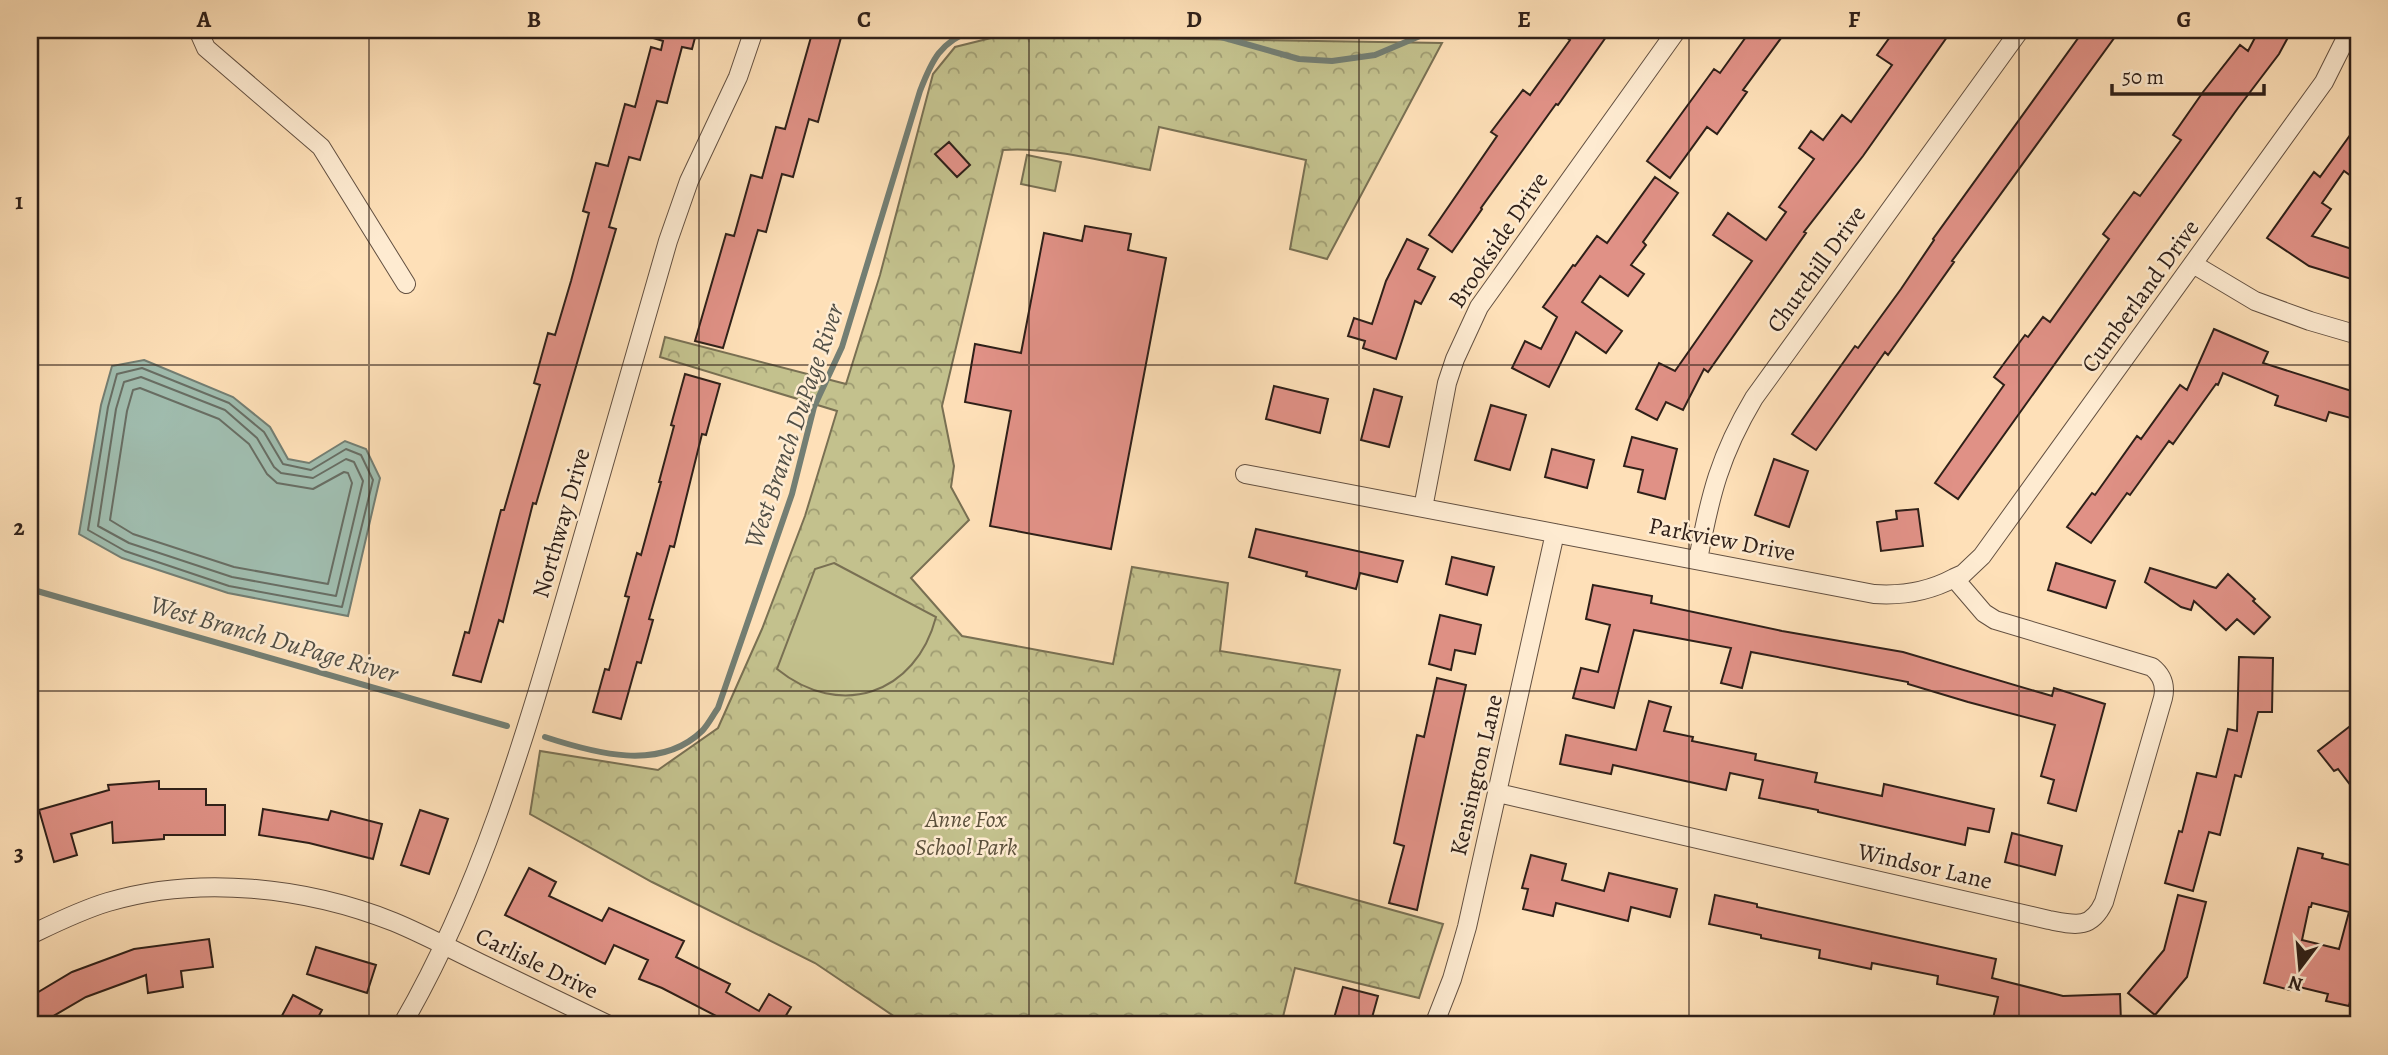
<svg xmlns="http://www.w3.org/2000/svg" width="2388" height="1055" font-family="Alegreya,serif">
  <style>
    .park { fill: url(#park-crowns); stroke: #797053; stroke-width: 2 }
    .pitch { fill: #c3c18d; stroke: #797053; stroke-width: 2 }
    .water { fill: #a0bdaf; stroke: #737e73; stroke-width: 2 }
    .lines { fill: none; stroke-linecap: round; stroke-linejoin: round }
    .shore { stroke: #686e64; stroke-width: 2 }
    .stream { stroke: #737e73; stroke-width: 6 }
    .building { fill: #e09186; stroke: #2f2019; stroke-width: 2; fill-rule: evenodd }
    .minor-casing { stroke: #635041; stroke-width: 20 }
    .minor { stroke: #feebd1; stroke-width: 18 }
    .grid { fill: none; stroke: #2f2019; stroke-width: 2; stroke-opacity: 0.55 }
    .labels { text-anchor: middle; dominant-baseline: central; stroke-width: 5; stroke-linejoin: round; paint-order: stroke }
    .street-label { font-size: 24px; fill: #2f2019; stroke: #feebd1 }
    .park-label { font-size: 24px; font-style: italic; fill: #5b503c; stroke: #feebd1 }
    .water-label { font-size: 26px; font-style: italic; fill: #514f46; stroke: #feebd1 }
    .neatline { fill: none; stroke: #2f2019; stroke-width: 2.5 }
    .grid-label { font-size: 23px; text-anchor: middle; font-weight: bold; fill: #2f2019 }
  </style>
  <defs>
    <pattern id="park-crowns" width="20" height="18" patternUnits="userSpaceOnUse" patternTransform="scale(1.75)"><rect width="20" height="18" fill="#c3c18d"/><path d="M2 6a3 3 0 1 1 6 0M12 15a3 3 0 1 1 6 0" fill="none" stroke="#9f9c72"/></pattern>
  </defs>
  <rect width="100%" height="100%" fill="#fee0b8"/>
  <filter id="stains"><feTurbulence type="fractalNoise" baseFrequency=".00286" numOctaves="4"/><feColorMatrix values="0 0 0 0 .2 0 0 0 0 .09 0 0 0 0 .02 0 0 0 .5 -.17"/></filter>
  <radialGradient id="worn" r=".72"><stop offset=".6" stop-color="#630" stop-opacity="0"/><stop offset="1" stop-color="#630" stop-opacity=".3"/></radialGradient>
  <path class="park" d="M999,36l443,7 -115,216 -37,-10 16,-89 -147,-33 -9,43c-43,-8 -104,-24 -147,-20l-61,256 12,60 -3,21 18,33 -58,58 51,58 151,28 19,-97 96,16 -8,68 120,19 -45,213 148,41 -24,74 -124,-30 -14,57h-374l-92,-62 -163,-81 -122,-68 10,-63 118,19 60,-42 44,-99 43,-113 32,-105 -177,-54 5,-20 181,47 34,-109 53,-201 22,-27z"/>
  <path class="pitch" d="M1027,155l34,7 -6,29 -34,-7z
    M834,563l102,54c-20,77 -96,103 -159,52l38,-100z"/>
  <path class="water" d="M144,360l89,37 37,30 18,32 21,4 36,-22 21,8 14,29 -32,138 -120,-23 -106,-35 -43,-24 22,-129 11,-39z"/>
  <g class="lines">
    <path class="shore" d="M142,368l87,35 35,29 19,32 28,6 35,-21 15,6 12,25 -31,127 -113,-21 -104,-35 -37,-21 20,-123 9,-33z
      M141,377l84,33 32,28 17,29 7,6 32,5 33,-19 8,3 9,19 -27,115 -104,-19 -103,-34 -31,-17 18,-117 8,-27z
      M140,388l79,31 30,25 18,30 10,9 36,6 31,-17 4,1 4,10 -24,101 -94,-17 -101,-33 -23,-14 17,-109 6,-21z"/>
    <path class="stream" d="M1110,30l97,3 92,26 33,2 43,-6 52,-22
      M30,589l477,137
      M545,737c49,16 115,35 157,-6 6,-6 11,-16 16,-23l74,-214 22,-87 28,-60 78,-256c12,-31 20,-49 53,-61"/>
  </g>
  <path class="building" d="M640,30h57l-5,19 -10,-2 -15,56 -10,-2 -17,59 -11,-3 -20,70 7,2 -14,48 -66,227 -3,-1 -30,119 -4,-2 -18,62 -28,-7 12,-43 4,1 32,-123h3l36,-125 -6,-2 14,-50 7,2 16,-54 18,-68 -6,-2 13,-48 12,3 17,-62 10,3 16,-60 10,3 2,-9 -23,-7z
    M813,30h30l-25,92 -9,-3 -16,58 -11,-3 -16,58 -8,-2 -35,118 -28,-7 31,-107 8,2 17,-61 11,3 14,-51 9,2z
    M1556,30h55l-53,75 -2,-1 -75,104 1,1 -30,43 -23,-17 68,-99 -6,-4 32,-42 7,5 40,-55z
    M1751,30h36l-44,60 4,2 -30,42 -10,-7 -37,51 -23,-17 67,-92 6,4z
    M1895,30h57l-89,126 -59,76 2,1 -98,139 -4,-3 -21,41 -17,-8 -9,18 -21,-11 23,-46 16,8 77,-110 -39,-26 15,-22 38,27 20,-28 -7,-5 35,-48 -15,-11 12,-17 12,9 19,-25 9,7 41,-57 -15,-10z
    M2084,30h36l-168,231 2,1 -66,93 -3,-3 -69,98 -24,-16 63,-88 3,2 43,-59 33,-49 -1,-1z
    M2259,30h33l-13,24 -41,54 -280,391 -23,-16 69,-98 -10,-8 31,-42 3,2 15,-20 7,5 59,-83 -6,-5 31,-42 6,4 41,-56 -8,-5 30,-43 37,-47 8,6z
    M2358,124v57l-14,-10 -22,32 9,6 -19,27 46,15v30l-49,-15 -42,-28 47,-66 6,5z
    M949,142l21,23 -13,12 -22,-23z
    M1655,177l23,16 -35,49 3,3 -15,20 13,9 -16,22 -28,-20 -18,26 40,29 -16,22 -30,-21 -27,55 -37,-19 13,-27 16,8 16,-32 -14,-10 30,-42 2,1 22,-30 10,7z
    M1085,226l46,8 -3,16 38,8 -55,291 -121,-23 21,-115 -46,-9 10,-58 46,9 23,-120 38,8z
    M1407,239l21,10 -10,20 17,8 -14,27 -6,-3 -19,58 -33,-11 2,-7 -17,-5 6,-18 18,6 14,-43z
    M2214,329l54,23 -5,11 95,30v27l-29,-8 -3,9 -51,-16 3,-9 -55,-23 -5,12 -2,-1 -43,60 -4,-3 -39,54 -3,-2 -36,50 -24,-16 25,-34 3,2 42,-59 4,3 39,-54 7,5z
    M685,374l35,10 -14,51 -4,-1 -28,113 -4,-1 -21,73 4,1 -12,43 -4,-1 -16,57 -28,-7 12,-43 4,1 20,-73 -4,-1 12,-43 4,2 20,-73h-2l15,-56 -3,-1z
    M1274,386l54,13 -8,34 -54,-14z
    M1374,389l28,8 -13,50 -28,-7z
    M1491,405l35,10 -16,55 -35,-10z
    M1632,437l45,12 -12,50 -27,-7 5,-22 -19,-4z
    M1552,449l42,11 -7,28 -42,-11z
    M1774,459l34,12 -19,56 -34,-12z
    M1918,509l5,37 -42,5 -4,-29 20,-3 -1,-8z
    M1256,529l147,32 -6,21 -37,-9 -4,16 -50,-13 1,-4 -58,-15z
    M1452,557l42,10 -7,28 -41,-11z
    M2056,563l59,18 -9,27 -58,-18z
    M2150,568l66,20 12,-14 27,25 -2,2 17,16 -16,17 -17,-15 -11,11 -32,-29 -3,9 -10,-3 -36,-25z
    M1593,585l59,11 -1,7 131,28 121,21 149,44 2,-8 51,16 -29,107 -28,-8 6,-23 -13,-4 14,-51 -87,-23 -60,-18v-2l-157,-30 -9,36 -21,-5 10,-35 -97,-18 -20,78 -41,-10 8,-30 17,4 12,-47 -24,-6z
    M1440,615l41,10 -6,29 -20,-4 -4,20 -22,-6z
    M2239,657l34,1 -1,54h-14l-17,65 -6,-2 -15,60 -11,-3 -16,59 -28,-8 14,-52 3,1 15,-59 19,4 12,-48 9,2z
    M1437,678l29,7 -49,225 -28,-7 15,-57 -10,-3 23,-108 7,2z
    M1649,701l22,6 -7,24 29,6 -1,4 64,13 -1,6 62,13 -2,9 67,14 2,-12 110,25 -5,23 -21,-4 -3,17 -147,-33v-2l-59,-12 4,-18 -33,-7 -4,17 -113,-25 -2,9 -51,-10 6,-29 70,15z
    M2358,720v75l-20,-26 -4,2 -16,-20z
    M159,781v8h47v16h19v30h-61v4l-51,4 -1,-21 -41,12 6,21 -23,7 -15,-52 70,-20 -1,-5z
    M263,809l65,11 3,-9 51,13 -9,35 -64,-16 -50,-8z
    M420,810l28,9 -19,55 -28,-9z
    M2012,833l50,13 -7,29 -50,-13z
    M2298,848l25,6 -1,4 36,9v102l-9,37 -23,-5 2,-7 -37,-9 -1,5 -26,-7zM2312,903l37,9 -10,37 -37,-9 7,-33h2z
    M1531,855l35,9 -4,16 42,11 5,-18 68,16 -7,28 -39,-10 -3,14 -72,-18 -3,13 -30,-7 5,-20 -6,-1z
    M529,868l27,14 -7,14 53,25 7,-13 75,33 -8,16 54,27 -4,8 33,19 10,-17 22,13 -10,17 3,1h-65l3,-6 -60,-31 -23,-9 9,-19 -34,-15 -9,19 -100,-49z
    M1715,895l42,9v3l239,52 -4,19 71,18 57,-2 1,28 -82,3h-38l-9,-2 6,-26 -61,-13 1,-8 -66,-13 -1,6 -52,-11 1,-8 -59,-12v-3l-52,-11z
    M2178,895l28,7 -19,75 -32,38 -27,-22 36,-43z
    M209,939l4,28 -32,4 2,16 -35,6 -2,-18 -60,22 -48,28 -8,-12v-16l42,-25 62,-23z
    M316,947l60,18 -9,28 -60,-19z
    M1343,987l35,9 -8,29h-38z
    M293,995l29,15 -8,15h-37z"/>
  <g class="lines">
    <defs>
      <path id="minor" d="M198,30l8,18 115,99 85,137
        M2193,264l62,37 55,20 48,14
        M1245,474l629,120c29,2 54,-2 80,-16l30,35 11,7 157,47c10,8 14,18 11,31l-59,204c-13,28 -29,23 -55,18l-551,-127
        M1423,508l24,-125 8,-24 24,-52 198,-277
        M1698,560c12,-65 22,-105 56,-162l266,-368
        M1954,578l9,-4 19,-18 342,-474 26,-52
        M30,935c25,-12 51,-25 78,-33 91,-27 198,-15 286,20 29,12 57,27 86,41 43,21 86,41 129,62
        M402,1025c78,-134 122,-285 165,-433 34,-117 68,-234 101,-351l21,-60 49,-104 16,-47
        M1434,1025l18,-46 15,-52 88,-394"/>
    </defs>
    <use href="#minor" class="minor-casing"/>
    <use href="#minor" class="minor"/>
  </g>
  <path class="grid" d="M369,30v995M699,30v995M1029,30v995M1359,30v995M1689,30v995M2019,30v995M30,365h2328M30,691h2328"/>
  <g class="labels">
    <g class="street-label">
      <text transform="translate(1498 240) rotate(-56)">Brookside Drive</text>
      <text transform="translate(1816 269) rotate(-54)">Churchill Drive</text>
      <text transform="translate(2140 296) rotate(-54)">Cumberland Drive</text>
      <text transform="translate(561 523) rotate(-74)">Northway Drive</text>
      <text transform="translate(1722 539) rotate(11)">Parkview Drive</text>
      <text transform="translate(1476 775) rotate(-77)">Kensington Lane</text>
      <text transform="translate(1925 866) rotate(13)">Windsor Lane</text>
      <text transform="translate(537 963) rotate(26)">Carlisle Drive</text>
    </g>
    <g class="park-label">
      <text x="966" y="819">Anne Fox<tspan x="966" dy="28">School Park</tspan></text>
    </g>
    <g class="water-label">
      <text transform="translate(794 426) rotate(-71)">West Branch DuPage River</text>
      <text transform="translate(274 639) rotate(16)">West Branch DuPage River</text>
    </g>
  </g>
  <rect width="2388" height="1055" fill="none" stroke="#fee0b8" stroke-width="77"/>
  <g transform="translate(2300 968) rotate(196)" stroke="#feebd1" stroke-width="5" paint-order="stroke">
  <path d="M0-5L12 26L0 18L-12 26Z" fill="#2f2019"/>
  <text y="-10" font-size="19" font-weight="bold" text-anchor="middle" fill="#2f2019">N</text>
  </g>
  <path d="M2112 84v10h152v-10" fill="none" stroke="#2f2019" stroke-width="3.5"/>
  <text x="2122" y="84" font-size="21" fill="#2f2019" stroke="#feebd1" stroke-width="5" paint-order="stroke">50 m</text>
  <rect x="38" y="38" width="2312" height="978" class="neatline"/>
  <g class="grid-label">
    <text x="204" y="27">A</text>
    <text x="534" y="27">B</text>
    <text x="864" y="27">C</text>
    <text x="1194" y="27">D</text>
    <text x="1524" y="27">E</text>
    <text x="1854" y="27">F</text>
    <text x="2184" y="27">G</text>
    <text x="19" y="209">1</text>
    <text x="19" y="535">2</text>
    <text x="19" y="861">3</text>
  </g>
  <rect width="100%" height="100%" filter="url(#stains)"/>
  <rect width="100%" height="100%" fill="url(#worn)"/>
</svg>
